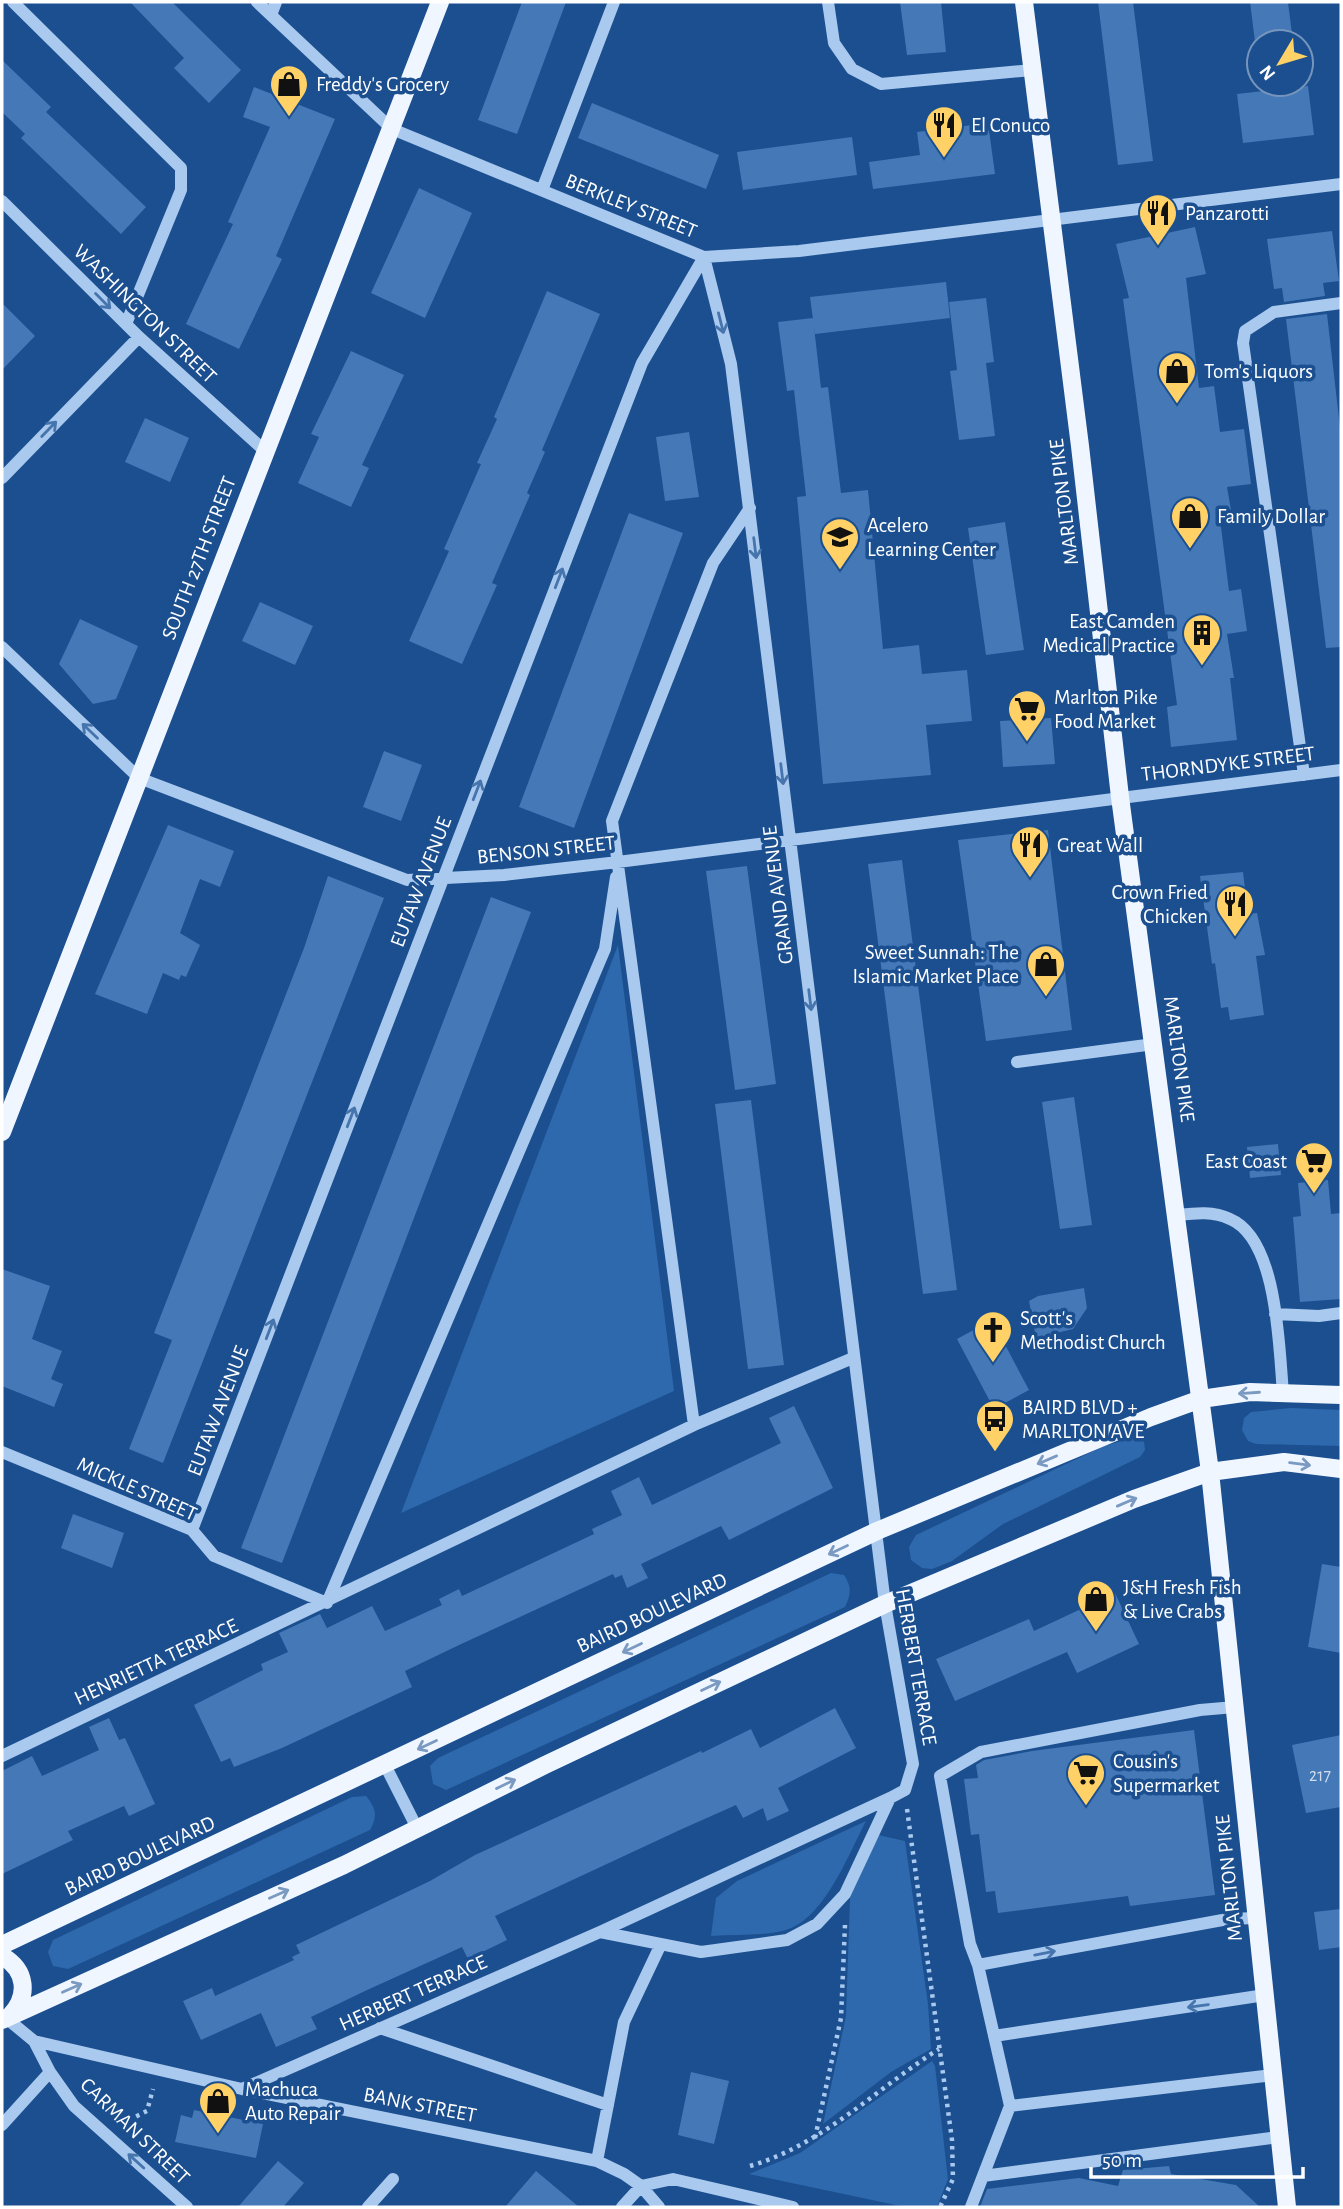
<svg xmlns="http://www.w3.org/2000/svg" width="1343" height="2209" font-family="'Alegreya Sans',sans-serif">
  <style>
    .green { fill: #2e69ad }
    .building { fill: #4478b7 }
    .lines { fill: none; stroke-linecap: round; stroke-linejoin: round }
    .path { stroke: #a9c9ee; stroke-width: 4.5; stroke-dasharray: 3.5 5; stroke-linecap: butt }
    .minor { stroke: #a9c9ee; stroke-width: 12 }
    .major { stroke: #f0f6ff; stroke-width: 18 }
    .oneway { stroke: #4674ac }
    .oneway2 { stroke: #7b9ac1 }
    .labels { text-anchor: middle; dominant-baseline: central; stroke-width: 7; stroke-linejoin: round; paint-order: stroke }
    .number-label { font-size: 18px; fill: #d0dded }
    .poi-label { font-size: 21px; fill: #fff; stroke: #1b4f8f; text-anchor: start }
    .street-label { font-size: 21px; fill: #fff; stroke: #1b4f8f }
  </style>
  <rect width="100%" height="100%" fill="#1b4f8f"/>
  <path class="green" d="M618,945l56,446 -273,122z
    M1291,1408l50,2v36l-85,-2 -8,-3 -6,-11 2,-12 7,-6z
    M1136,1437l8,5 1,8 -5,7 -137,67 -51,37 -20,8 -10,-1 -11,-8 -2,-13 7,-12 188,-89z
    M831,1573l13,2c8,12 7,19 1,32l-399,183 -13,-6 -3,-18 8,-8z
    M366,1796c10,12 12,20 4,34l-302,139 -15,-3 -5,-14 5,-12 299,-143z
    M866,1821c-18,34 -43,102 -84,110 -22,5 -48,3 -71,5l5,-38 21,-17z
    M878,1835l27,6 23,163 3,45 -40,23 -68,52 23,-108 4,-118z
    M932,2061l3,5 13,113 -11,28h-32l-156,-33 51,-21z"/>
  <path class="building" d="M130,2h42l69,68 -32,33 -35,-35 10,-10z
    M522,2h44l-49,132 -39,-14z
    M900,2h41l5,50 -39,3z
    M1098,2h35l20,159 -35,4z
    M1250,2h38l5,40h-38z
    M2,60l49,47 -5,5 100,95 -25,27 -100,-96 4,-4 -23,-22z
    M1308,86l6,49 -71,8 -6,-49z
    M254,87l81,32 -59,137 6,3 -43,90 -53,-25 47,-100 -5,-2 42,-95 -27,-10z
    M592,103l127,52 -13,34 -128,-51z
    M988,123l7,51 -122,15 -4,-27 51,-7 -3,-23z
    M852,137l5,38 -114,15 -6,-38z
    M419,188l53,25 -47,105 -54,-25z
    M1195,227l11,47 -20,4 13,110 15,-2 6,46 24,-3 7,55 -24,3 4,23 -12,1 10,80 12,-2 6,42 -20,3 7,44h-4l7,62 -66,7 -4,-40 10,-2 -54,-406 6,-1 -13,-54z
    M1332,231l7,50 -16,2 2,13 -41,6 -2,-14 -8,1 -7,-50z
    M946,282l4,36 -135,16 -5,-37z
    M547,291l53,23 -58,136 3,2 -18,41 3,2 -38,88 5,2 -35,79 -53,-23 40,-90 -5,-2 37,-85 -4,-1 20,-44 -3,-2z
    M986,298l8,64 -8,1 9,73 -36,4 -9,-69 7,-1 -8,-68z
    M2,303l33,33 -33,34z
    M1327,314l14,122v211l-15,1 -40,-329z
    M813,318l8,70 7,-1 13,106 27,-3 15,159 36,-4 3,29 45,-4 5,51 -46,4 5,50 -108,9 -26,-287 9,-1 -12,-106 -7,1 -9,-69z
    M351,351l53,24 -42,90 7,3 -18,39 -53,-24 21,-46 -8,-3z
    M145,418l44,20 -19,44 -45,-20z
    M689,432l10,65 -34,4 -9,-64z
    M629,513l54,20 -109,295 -55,-21z
    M1005,522l19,128 -38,5 -18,-127z
    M260,602l53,24 -18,39 -53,-24z
    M80,619l58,27 -22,53 -23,5 -34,-40z
    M1051,718l4,46 -52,3 -3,-46z
    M384,751l38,14 -21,56 -38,-14z
    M168,825l66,26 -14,36 -20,-8 -20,54 20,12 -14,32 -5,-2 -2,5 -16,-7 -16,41 -52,-20z
    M1048,830l24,200 -86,11 -28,-201z
    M902,860l55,430 -34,4 -55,-430z
    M747,866l29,218 -41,6 -29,-219z
    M1243,872l5,42 9,-1 8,42 -9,1 8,59 -34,5 -2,-13 -7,1 -6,-45 -3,1 -12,-88z
    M328,876l56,22 -221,565 -34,-14 43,-109 -18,-7 150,-385z
    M491,897l40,15 -249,651 -41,-15z
    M1074,1097l18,128 -32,4 -18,-127z
    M751,1100l33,265 -36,4 -33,-265z
    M1278,1144l3,31 -31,3 -3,-31z
    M1328,1180l3,34 10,-1v86l-41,3 -7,-85 8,-1 -3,-33z
    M2,1269l48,17 -18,53 30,12 -11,28 12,5 -9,23 -52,-21z
    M1084,1288l3,20 -14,21 -37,9 -7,-37 9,-5z
    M992,1320l37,70 -35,19 -37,-70z
    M794,1406l39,82 -104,52 -8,-14 -80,38 7,14 -21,10 -5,-13 -7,3 -2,-4 -156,72 -52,25 7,16 -130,61 -48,19 -4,-9 -9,4 -27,-57 69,-35 -2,-6 27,-12 -9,-19 41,-19 7,14 45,-22 13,25 57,-26 -3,-6 20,-10 3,7 132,-62 -2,-5 30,-14 -11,-24 28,-14 13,28 129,-62 -12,-25z
    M73,1514l51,19 -12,35 -51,-20z
    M1322,1564l19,3v86l-33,-6z
    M1115,1593l24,51 -62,29 -10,-21 -112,49 -19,-42 93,-40 5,12z
    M835,1708l21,40 -78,40 11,23 -22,10 -4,-13 -20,10 -7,-13 -54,24 -187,87 12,24 -39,19 -6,-12 -97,44 -54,26 6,12 -41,18 -15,-34 -60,27 -18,-39 29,-13 3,8 79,-36 -2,-3 8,-4 -4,-8 134,-64 45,-26 226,-104 1,2 49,-24 9,19z
    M109,1718l10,22 6,-2 30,66 -26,12 -5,-10 -56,25 5,9 -71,34v-103l30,-15 10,20 57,-26 -10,-23z
    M1194,1730l21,165 -85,11 -2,-10 -130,17 -3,-22 -9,1 -7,-58 -8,1 -7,-56 14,-1 -2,-13 8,-5 48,-9z
    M1341,1735v72l-35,6 -14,-68z
    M1341,1909v38l-22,3 -5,-38z
    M691,2072l38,9 -15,63 -36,-9z
    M194,2110l69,14 -7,34 -81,-16 6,-27 11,3z
    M278,2161l26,22 -21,24h-45z
    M1169,2166l2,8 65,11 24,22h-280l7,-18 92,-11 39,8 5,-16z
    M536,2171l43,36h-74z"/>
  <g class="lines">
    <path class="path" d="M907,1809l45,331 1,39 -13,28
      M121,2124l26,-13 6,-22
      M815,2138l26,-120 4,-93
      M750,2166c72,-21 126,-77 189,-117"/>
    <path class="minor" d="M13,2l168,166v22l-55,134
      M257,2l135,127 312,128 95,-6 542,-67
      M828,2l6,41 18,26 29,15 151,-14
      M271,15l5,-13
      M542,190l72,-188
      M2,201l137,136 126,114
      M2,478l137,-141
      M2,647l137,131 268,102 97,-5 114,-13 723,-92
      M1304,775l-61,-432 2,-12 29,-19 67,-9
      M1017,1062l137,-18
      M1177,1215c19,-2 36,-4 53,4 48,20 49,130 53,174
      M1275,1314l44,2 22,-3
      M694,1425l-82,-604 101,-258 37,-55
      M2,1452l190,78 22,26 113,47
      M192,1530l450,-1167 62,-106
      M327,1603l278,-654 11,-72
      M1235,1707l-35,3 -219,42 -41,24 30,168 8,21 32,141 263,-31
      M2,1756l692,-331 159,-67
      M385,1765l32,63
      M600,1932l101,20 86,-12 30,-16 28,-30 45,-96
      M978,1965l250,-46 28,-1
      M6,2018l28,23 16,31 24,34 113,101
      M380,2028l228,77
      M994,2036l271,-41
      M34,2041l208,48 355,72 27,13 17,12 32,-7 120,28
      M242,2089l358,-157 290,-134 15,-8 8,-26 -28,-160 -154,-1240 -27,-107
      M2,2125l48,-53
      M597,2161l27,-139 37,-78
      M983,2176l296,-39
      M368,2207l25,-28
      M622,2207l19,-21 18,21
      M971,2207l39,-101"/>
    <path class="major" d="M1024,2l56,444 40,351 90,675 77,735
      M2,1132l438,-1130
      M2,1945l875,-414 274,-114 50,-18 49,-7 91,3
      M2,1956c25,14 27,40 8,60
      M2,2020l342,-155 201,-100 340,-161 249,-105 76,-27 74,-10 57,7"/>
  </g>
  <defs><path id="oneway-shaft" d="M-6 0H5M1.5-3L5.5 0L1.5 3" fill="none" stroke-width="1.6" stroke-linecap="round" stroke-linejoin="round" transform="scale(1.75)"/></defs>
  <g class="oneway">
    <use href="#oneway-shaft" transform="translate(103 301) rotate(45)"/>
    <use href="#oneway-shaft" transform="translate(721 323) rotate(76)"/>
    <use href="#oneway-shaft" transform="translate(49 429) rotate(-46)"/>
    <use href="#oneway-shaft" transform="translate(755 548) rotate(83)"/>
    <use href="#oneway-shaft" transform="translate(559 578) rotate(-69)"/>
    <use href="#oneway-shaft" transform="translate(90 731) rotate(-136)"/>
    <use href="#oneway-shaft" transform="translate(782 774) rotate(83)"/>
    <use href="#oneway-shaft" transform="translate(477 790) rotate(-69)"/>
    <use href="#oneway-shaft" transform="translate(810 1000) rotate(83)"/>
    <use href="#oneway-shaft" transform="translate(351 1117) rotate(-69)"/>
    <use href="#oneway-shaft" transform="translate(270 1329) rotate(-69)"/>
    <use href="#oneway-shaft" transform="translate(1045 1953) rotate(-11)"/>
    <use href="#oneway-shaft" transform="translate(1198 2006) rotate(172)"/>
    <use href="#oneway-shaft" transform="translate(136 2161) rotate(-138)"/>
  </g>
  <g class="oneway2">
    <use href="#oneway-shaft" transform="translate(1249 1393) rotate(176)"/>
    <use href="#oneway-shaft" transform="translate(1047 1460) rotate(157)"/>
    <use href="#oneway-shaft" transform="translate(1300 1464) rotate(7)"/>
    <use href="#oneway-shaft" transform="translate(1127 1502) rotate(-23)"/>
    <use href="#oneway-shaft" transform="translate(838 1550) rotate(155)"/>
    <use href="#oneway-shaft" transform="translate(632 1648) rotate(155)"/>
    <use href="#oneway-shaft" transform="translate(711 1686) rotate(-25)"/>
    <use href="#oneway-shaft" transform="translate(427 1745) rotate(155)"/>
    <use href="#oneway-shaft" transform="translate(506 1784) rotate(-26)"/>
    <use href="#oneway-shaft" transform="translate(279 1894) rotate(-24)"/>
    <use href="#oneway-shaft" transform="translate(72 1988) rotate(-24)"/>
  </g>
  <defs>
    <symbol id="shop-pin" viewBox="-11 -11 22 30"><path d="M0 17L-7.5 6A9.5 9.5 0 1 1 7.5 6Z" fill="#ffd166" stroke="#1b4f8f"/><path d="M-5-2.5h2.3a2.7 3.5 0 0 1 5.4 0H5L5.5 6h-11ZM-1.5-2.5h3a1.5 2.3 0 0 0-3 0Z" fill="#111"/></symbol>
    <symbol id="restaurant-pin" viewBox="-11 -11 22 30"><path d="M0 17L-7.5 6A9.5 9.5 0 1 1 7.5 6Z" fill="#ffd166" stroke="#1b4f8f"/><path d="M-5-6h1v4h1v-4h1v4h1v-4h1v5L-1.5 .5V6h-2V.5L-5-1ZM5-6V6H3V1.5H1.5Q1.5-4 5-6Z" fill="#111"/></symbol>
    <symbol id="school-pin" viewBox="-11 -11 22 30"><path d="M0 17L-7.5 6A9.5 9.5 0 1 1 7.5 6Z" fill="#ffd166" stroke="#1b4f8f"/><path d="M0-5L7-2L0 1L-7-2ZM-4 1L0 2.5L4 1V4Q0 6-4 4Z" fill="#111"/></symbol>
    <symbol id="building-pin" viewBox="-11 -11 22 30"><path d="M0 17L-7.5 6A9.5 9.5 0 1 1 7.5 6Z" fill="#ffd166" stroke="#1b4f8f"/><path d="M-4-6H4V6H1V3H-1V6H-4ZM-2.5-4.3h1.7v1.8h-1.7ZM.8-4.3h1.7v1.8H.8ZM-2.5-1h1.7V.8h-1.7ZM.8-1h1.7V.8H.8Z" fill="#111"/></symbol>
    <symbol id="supermarket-pin" viewBox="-11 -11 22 30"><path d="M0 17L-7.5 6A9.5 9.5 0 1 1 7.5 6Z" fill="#ffd166" stroke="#1b4f8f"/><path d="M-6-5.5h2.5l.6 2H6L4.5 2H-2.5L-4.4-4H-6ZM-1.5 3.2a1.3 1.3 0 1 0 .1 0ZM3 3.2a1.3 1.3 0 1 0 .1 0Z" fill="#111"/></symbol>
    <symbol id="church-pin" viewBox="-11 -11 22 30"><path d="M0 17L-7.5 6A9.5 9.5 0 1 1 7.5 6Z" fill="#ffd166" stroke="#1b4f8f"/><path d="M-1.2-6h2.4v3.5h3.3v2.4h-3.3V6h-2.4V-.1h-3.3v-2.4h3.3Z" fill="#111"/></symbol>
    <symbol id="bus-pin" viewBox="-11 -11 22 30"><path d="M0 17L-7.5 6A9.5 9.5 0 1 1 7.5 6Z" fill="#ffd166" stroke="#1b4f8f"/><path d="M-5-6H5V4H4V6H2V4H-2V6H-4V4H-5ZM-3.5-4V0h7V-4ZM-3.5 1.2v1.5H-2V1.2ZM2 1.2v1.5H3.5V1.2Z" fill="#111"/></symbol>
  </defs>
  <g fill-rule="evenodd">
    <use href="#shop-pin" x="267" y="62" width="44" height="60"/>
    <use href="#restaurant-pin" x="922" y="103" width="44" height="60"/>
    <use href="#restaurant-pin" x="1136" y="191" width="44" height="60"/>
    <use href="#shop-pin" x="1155" y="349" width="44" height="60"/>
    <use href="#shop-pin" x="1168" y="494" width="44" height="60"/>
    <use href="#school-pin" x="818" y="515" width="44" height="60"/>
    <use href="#building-pin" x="1180" y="611" width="44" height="60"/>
    <use href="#supermarket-pin" x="1005" y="687" width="44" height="60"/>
    <use href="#restaurant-pin" x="1008" y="823" width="44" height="60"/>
    <use href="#restaurant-pin" x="1213" y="882" width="44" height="60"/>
    <use href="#shop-pin" x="1024" y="942" width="44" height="60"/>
    <use href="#supermarket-pin" x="1292" y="1139" width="44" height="60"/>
    <use href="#church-pin" x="971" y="1308" width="44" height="60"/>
    <use href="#bus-pin" x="973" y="1397" width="44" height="60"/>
    <use href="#shop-pin" x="1074" y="1577" width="44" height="60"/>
    <use href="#supermarket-pin" x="1064" y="1751" width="44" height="60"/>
    <use href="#shop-pin" x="196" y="2079" width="44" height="60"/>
  </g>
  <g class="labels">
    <g class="number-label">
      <text x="1320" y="1776">217</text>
    </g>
    <g class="poi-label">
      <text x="316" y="84">Freddy's Grocery</text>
      <text x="971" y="125">El Conuco</text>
      <text x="1185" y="213">Panzarotti</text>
      <text x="1204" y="371">Tom's Liquors</text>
      <text x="1217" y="516">Family Dollar</text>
      <text x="867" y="525">Acelero<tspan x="867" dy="24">Learning Center</tspan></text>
      <text x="1175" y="621" text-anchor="end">East Camden<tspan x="1175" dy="24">Medical Practice</tspan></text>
      <text x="1054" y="697">Marlton Pike<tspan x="1054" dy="24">Food Market</tspan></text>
      <text x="1057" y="845">Great Wall</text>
      <text x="1208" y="892" text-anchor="end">Crown Fried<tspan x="1208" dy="24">Chicken</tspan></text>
      <text x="1019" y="952" text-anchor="end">Sweet Sunnah: The<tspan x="1019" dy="24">Islamic Market Place</tspan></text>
      <text x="1287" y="1161" text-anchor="end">East Coast</text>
      <text x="1020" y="1318">Scott's<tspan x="1020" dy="24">Methodist Church</tspan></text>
      <text x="1022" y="1407">BAIRD BLVD +<tspan x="1022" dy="24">MARLTON AVE</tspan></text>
      <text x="1123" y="1587">J&amp;H Fresh Fish<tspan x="1123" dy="24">&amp; Live Crabs</tspan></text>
      <text x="1113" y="1761">Cousin's<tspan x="1113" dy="24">Supermarket</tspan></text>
      <text x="245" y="2089">Machuca<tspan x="245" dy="24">Auto Repair</tspan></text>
    </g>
    <g class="street-label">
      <text transform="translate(631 206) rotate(22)">BERKLEY STREET</text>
      <text transform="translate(145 314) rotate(44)">WASHINGTON STREET</text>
      <text transform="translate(1064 502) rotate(-97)">MARLTON PIKE</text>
      <text transform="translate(199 558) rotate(-69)">SOUTH 27TH STREET</text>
      <text transform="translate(1228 764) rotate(-7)">THORNDYKE STREET</text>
      <text transform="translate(546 850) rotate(-6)">BENSON STREET</text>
      <text transform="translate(421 882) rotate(-69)">EUTAW AVENUE</text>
      <text transform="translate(778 895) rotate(-97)">GRAND AVENUE</text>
      <text transform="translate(1179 1059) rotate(82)">MARLTON PIKE</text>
      <text transform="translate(218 1411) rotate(-69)">EUTAW AVENUE</text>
      <text transform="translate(137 1489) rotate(24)">MICKLE STREET</text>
      <text transform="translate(652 1613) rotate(-25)">BAIRD BOULEVARD</text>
      <text transform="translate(156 1662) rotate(-25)">HENRIETTA TERRACE</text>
      <text transform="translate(916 1667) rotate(80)">HERBERT TERRACE</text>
      <text transform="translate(140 1856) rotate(-25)">BAIRD BOULEVARD</text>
      <text transform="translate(1229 1878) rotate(-96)">MARLTON PIKE</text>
      <text transform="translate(413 1993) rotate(-24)">HERBERT TERRACE</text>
      <text transform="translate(420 2105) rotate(11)">BANK STREET</text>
      <text transform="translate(135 2131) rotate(44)">CARMAN STREET</text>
    </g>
  </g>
  <rect width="1343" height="2209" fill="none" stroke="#ffffff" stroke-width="7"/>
  <g transform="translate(1280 63) rotate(232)"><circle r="33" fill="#1b4f8f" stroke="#7695bc" stroke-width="2"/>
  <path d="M0-5L12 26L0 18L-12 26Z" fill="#ffd166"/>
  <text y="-10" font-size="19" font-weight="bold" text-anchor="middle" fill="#ffffff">N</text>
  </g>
  <path d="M1091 2167v10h212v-10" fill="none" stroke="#ffffff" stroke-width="3.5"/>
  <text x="1102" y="2167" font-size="21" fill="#ffffff" stroke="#1b4f8f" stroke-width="5" paint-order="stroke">50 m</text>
</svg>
